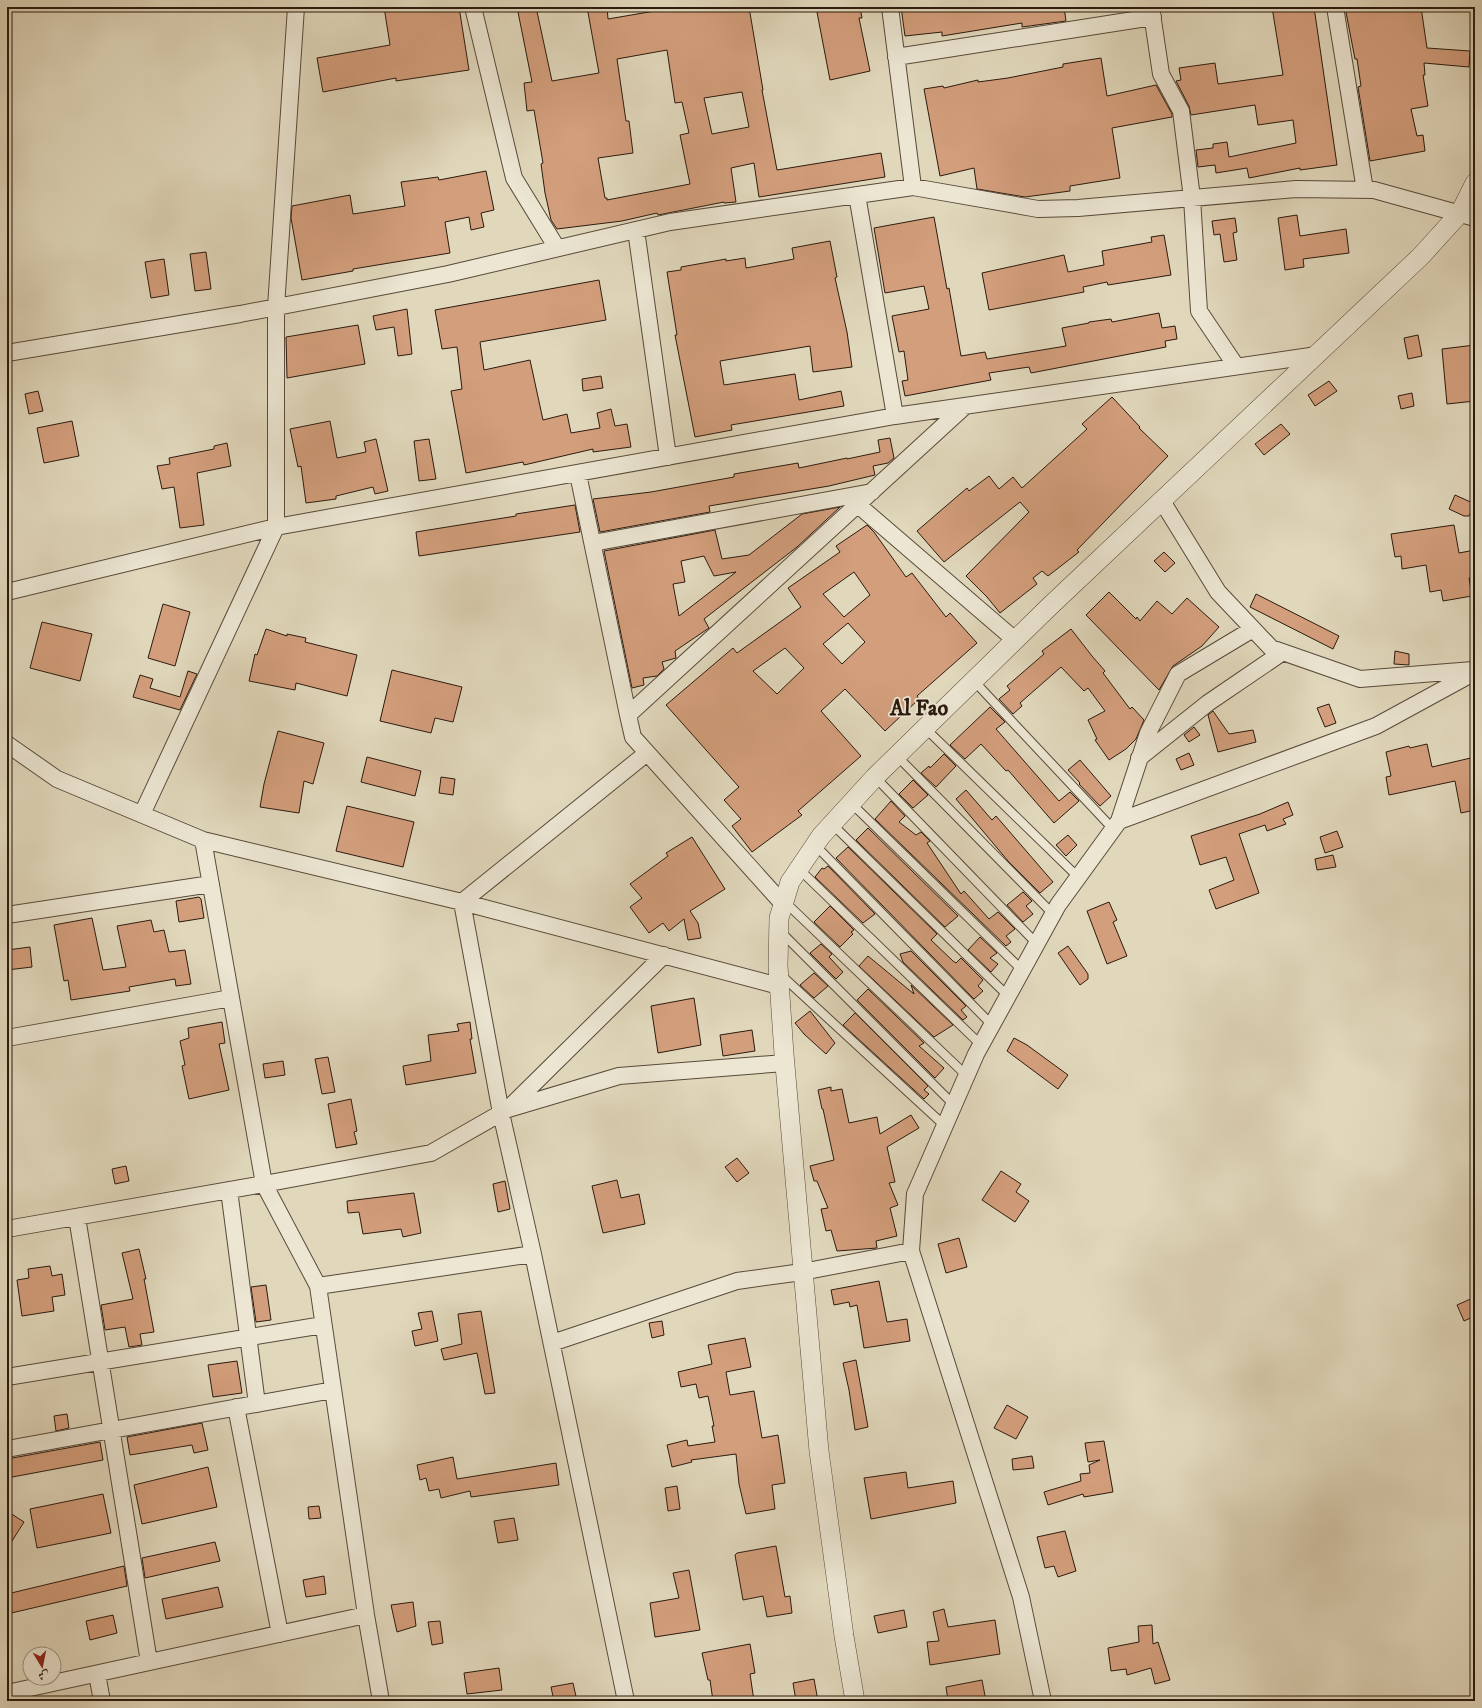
<svg xmlns="http://www.w3.org/2000/svg" width="1482" height="1708" font-family="'IM FELL DW Pica',Amiri,serif">
  <style>
    .building { fill: #d39e7c; stroke: #2b1a0e; fill-rule: evenodd }
    .lines { fill: none; stroke-linecap: round; stroke-linejoin: round }
    .service-casing { stroke: #584a3a; stroke-width: 10 }
    .minor-casing { stroke: #584a3a; stroke-width: 18 }
    .tertiary-casing { stroke: #584a3a; stroke-width: 20 }
    .service { stroke: #ece6d3; stroke-width: 8 }
    .minor { stroke: #ece6d3; stroke-width: 16 }
    .tertiary { stroke: #ece6d3; stroke-width: 19 }
    .labels { text-anchor: middle; dominant-baseline: central; stroke-width: 3.5; stroke-linejoin: round; paint-order: stroke }
    .town-label { font-size: 22px; font-weight: bold; fill: #2b1a0e; stroke: #ece6d3 }
  </style>
  <rect width="100%" height="100%" fill="#e1d8bc"/>
  <filter id="stains"><feTurbulence type="fractalNoise" baseFrequency=".005" numOctaves="4"/><feColorMatrix values="0 0 0 0 .2 0 0 0 0 .09 0 0 0 0 .02 0 0 0 .5 -.17"/></filter>
  <radialGradient id="worn" r=".72"><stop offset=".6" stop-color="#630" stop-opacity="0"/><stop offset="1" stop-color="#630" stop-opacity=".3"/></radialGradient>
  <path class="building" d="M384,7h75l10,63 -73,11v-3l-73,14 -6,-34 73,-13z
    M517,7h19l16,74 47,-8 -12,-66h20l1,12 70,-12h71l14,83h-1l15,80 104,-17 4,24 -126,20 -5,-34 -23,5 5,34 -12,1v-1l-66,13 -1,-2 -35,8 -65,8 -6,-9 -6,-27 -4,-29 2,-1 -9,-53 -7,1 -3,-28 8,-1zM667,50l8,53 7,-1 7,31 -9,2 10,49 -83,16v-2h-2l-7,-40 35,-5 -4,-32h-3l-9,-62zM742,92l7,35 -37,7 -8,-36z
    M816,7h44l2,11h-3l11,53 -40,9z
    M901,7h163l2,14 -44,6v-4l-80,13v-4l-37,4z
    M1272,7h42l23,158 -37,5v-2l-51,10 -2,-10 -31,5 -1,-8 -17,2 -2,-17 17,-2v-4l14,-2 2,15 67,-14 -3,-23 -35,5 -3,-20 -64,10 -2,-9 -13,-25 5,-1 -2,-12 36,-5 3,21 65,-9z
    M1345,7h76l6,41 43,3 -1,16 -45,-4 1,12h-2l5,31 -17,3 6,27 6,-1 2,16 -55,10 -12,-74 3,-1 -4,-27h-2z
    M1101,58l6,38 49,-11 16,29v3l-60,11 8,50 -50,8v5l-45,6 -48,-8 -3,-21 -34,8 -16,-87 19,-3 1,2 34,-8v2l30,-4 55,-11v-3z
    M486,171l8,39 -13,3 3,14 -13,3 -2,-13 -24,5 5,31 -97,16v2l-51,9 -11,-62 1,-12 58,-11 3,19 52,-8 -4,-24 37,-5 1,3z
    M1297,215l3,21 46,-7 3,24 -46,6 1,8 -19,3 -7,-52z
    M934,217l13,72 2,-1 12,68 24,-4 2,7 79,-13 -4,-18 27,-5v-1l22,-3 1,3 47,-9 3,15 13,-2 2,13 -12,2 1,6 -135,26 -2,-6 -40,6 2,7 -86,16 -3,-15 6,-1 -4,-29 -5,1 -7,-36 37,-7 -5,-23 -39,7 -11,-65z
    M1235,218l2,14 -4,1 4,27 -13,2 -4,-28 -6,1 -2,-14z
    M1164,235l7,40 -63,10 -1,-3 -24,5 1,5 -95,18 -7,-37 82,-18 4,17 36,-7 -2,-14 50,-9 -1,-5z
    M830,241l7,36 -2,1 12,54 5,35 -39,5 -3,-26 -90,15 4,24 71,-11 4,26 42,-9 3,15 -113,19 1,5 -37,7 -20,-102h2l-10,-63 14,-2v-3l45,-8v2l19,-3 1,10 22,-4 26,-5 -2,-11z
    M206,252l5,37 -16,2 -5,-37z
    M164,259l5,36 -18,3 -6,-36z
    M599,280l7,40 -126,22 4,28 46,-10 13,60 24,-6 4,19 29,-5 -3,-15 14,-4 4,17 12,-2 4,23 -38,5v-3l-69,16 -1,-3 -57,11 -15,-82 11,-2 -5,-42 -15,2 -7,-39z
    M407,309l5,45 -14,2 -4,-29 -18,3 -3,-14z
    M358,325l7,39 -78,14 -1,-41z
    M1418,335l4,21 -14,3 -4,-21z
    M1475,345v56l-28,3 -5,-55z
    M601,376l2,12 -20,3 -1,-12z
    M1329,381l8,10 -22,15 -7,-11z
    M38,391l5,20 -14,3 -4,-20z
    M1412,393l2,13 -13,3 -3,-13z
    M1112,397l28,30 -1,1 29,28 -91,94 2,2 -31,24 -6,-5 -9,7 4,6 -37,29 -13,-16 -21,-21 63,-64 -9,-10 -76,60 -27,-31 50,-43 2,3 20,-15 10,13 14,-12 9,11 65,-59 -5,-5z
    M72,421l7,35 -35,7 -7,-35z
    M330,421l7,37 29,-6 -2,-10 12,-3 12,52 -13,3 -2,-7 -37,9v3l-30,4 -5,-37 -3,1 -8,-38z
    M1281,424l9,10 -26,21 -9,-11z
    M890,438l4,20 -6,5 -15,3 2,9 -46,11 -120,20 1,6 -110,20 -7,-33 58,-7 83,-15v-3l64,-11 1,5 48,-10v1l33,-7 -2,-12z
    M429,439l7,40 -17,2 -5,-40z
    M227,443l4,23 -34,7 7,52 -24,3 -6,-41 -12,2 -5,-23 13,-2 -1,-6 45,-9v-3z
    M1455,495l20,9 -6,12h-5l-15,-7z
    M575,505l5,27 -161,24 -3,-24 100,-16v-2z
    M840,507l-43,40 -93,72 5,9 -34,23 1,7 -14,4 2,7 -7,7 -14,2 1,7 -12,3 -28,-137 111,-21 7,29 27,-4 53,-41zM704,556l10,20 22,-4 -57,44 -6,-32 12,-2 -4,-21z
    M867,525l7,7 32,45 6,-4 34,44 4,-4 27,30 -60,53 2,3 -34,32 -40,-42 -24,22 40,45 -63,55 4,4 -50,37 -20,-26 9,-7 -17,-19 15,-13 -73,-82 67,-57 4,5 64,-46 -13,-19 52,-36 -4,-6zM854,572l16,23 -26,22 -21,-23zM848,623l17,19 -23,22 -19,-20zM785,648l19,20 -27,26 -24,-23z
    M1454,525l5,28 16,-3v27l-6,1 3,18 -29,5 -2,-11 -11,2 -4,-27 -24,4 -1,-13 -6,1 -4,-23z
    M1164,552l11,11 -10,9 -11,-11z
    M1109,592l27,27 1,-2 3,4 17,-20 15,13 15,-16 32,29 -17,19 -29,20 -14,24 -73,-75z
    M1256,594l83,42 -6,13 -83,-42z
    M163,604l27,8 -15,54 -27,-8z
    M42,622l50,12 -12,47 -50,-13z
    M266,629l21,7v-2l19,4 -1,4 52,13 -10,41 -51,-13 -1,7 -46,-9 6,-27 2,1z
    M1071,629l21,27 13,15 -2,2 27,36 2,-2 12,13 -8,19 -10,10 -17,11 -14,-20 2,-1 -9,-19 17,-9 -17,-23 -4,3 -23,-24 -41,36 2,3 -9,8 -14,-15 11,-9 -3,-4 37,-32 -2,-3z
    M1395,651l14,3v11l-15,-1z
    M392,670l70,17 -9,35 -18,-4 -4,15 -51,-12z
    M188,671l9,3 -17,36 -47,-13 7,-22 13,4 -3,9 30,9z
    M1329,704l7,19 -11,4 -8,-19z
    M990,707l15,15 -9,7 63,72 11,-9 9,9 -25,22 -46,-53 -2,1 -25,-27 -16,15 -15,-14z
    M1213,711l16,23 24,-4 3,12 -38,10 -10,-37z
    M1194,727l6,8 -11,7 -5,-7z
    M278,731l46,12 -11,41 -9,-3 -5,32 -39,-6 4,-23z
    M1427,744l5,23 43,-10v53l-14,3 -6,-32 -66,14 -3,-18 5,-1 -5,-24 23,-6 1,2z
    M1189,753l5,12 -13,5 -5,-11z
    M944,754l12,12 -20,21 -15,-14 8,-7 1,2z
    M367,757l54,14 -6,25 -54,-14z
    M1080,760l31,36 -11,10 -21,-22 1,-1 -12,-13z
    M441,777l14,2 -2,16 -14,-2z
    M913,780l15,15 -15,13 -14,-14z
    M966,790l26,30 4,-4 57,66 -13,11 -32,-32 -52,-62z
    M891,801l14,15 -6,6 17,13 5,-3 9,9 -3,2 34,51 3,-3 25,28 9,-7 17,17 -9,7 5,6 -5,4 -131,-127z
    M1288,802l5,13 -10,4 3,5 -19,7 -2,-6 -26,9 20,59 -43,16 -7,-19 25,-10 -8,-23 -26,8 -9,-29 69,-22z
    M347,806l67,16 -11,45 -67,-16z
    M868,828l90,88 -13,11 -89,-87z
    M1337,831l6,16 -18,6 -5,-16z
    M1068,835l9,10 -11,11 -10,-11z
    M692,837l33,52 -35,22 8,12 3,15 -13,2 -4,-21 -15,12 -6,-8 -14,10 -19,-26 12,-9 -12,-14 38,-28 -2,-3z
    M848,847l89,87 -6,6 22,21 3,2 5,-5 22,22 -5,6 5,5 -9,8 -138,-141z
    M1333,855l3,12 -19,3 -2,-11z
    M828,866l47,48 -12,9 -48,-46 7,-9 2,1z
    M1023,892l9,9 -6,5 7,8 -10,8 -16,-17z
    M199,897l2,2 3,19 -25,4 -3,-21z
    M1109,902l8,18 -4,2 14,34 -20,8 -20,-53z
    M830,906l24,24 -3,2 2,2 -13,13 -26,-25z
    M92,918l11,52 23,-3 -9,-41 34,-6 3,12 10,-2 5,22 16,-2 6,34 -15,2 -1,-7 -46,8 1,4 -59,9 -3,-20 -4,1 -10,-56z
    M980,937l17,16 -7,5 8,6 -7,8 -23,-22z
    M821,944l11,10 -3,3 14,15 -7,7 -26,-26z
    M1068,946l20,28v5l-8,6 -22,-32z
    M30,947l2,20 -25,3v-20z
    M911,951l55,55 -5,4 6,7 -4,3 -60,-58 -3,-8z
    M868,956l46,38 -3,-9 42,40 -19,12 -75,-71z
    M814,973l14,13 -14,12 -14,-13z
    M868,989l56,54 -5,3 25,22 -9,10 -78,-78z
    M694,998l7,47 -43,8 -7,-47z
    M810,1011l25,32 -9,11 -22,-20 -9,-11z
    M855,1013l73,73 -4,4 5,4 -5,5 -81,-74z
    M222,1022l3,21 -6,1 10,46 -40,9 -7,-33 3,-1 -5,-24 9,-3 -1,-10z
    M470,1022l2,17h-2l6,34 -70,12 -3,-19 28,-5 -3,-26 31,-4 -2,-7z
    M752,1030l3,21 -32,5 -3,-21z
    M1014,1038l13,7 41,30 -10,14 -51,-38z
    M328,1057l7,35 -13,2 -7,-35z
    M283,1061l2,14 -20,3 -2,-14z
    M831,1087v4l11,-2 7,34 28,-6 3,17 31,-19 8,13 -32,19 8,35 -6,1 9,22 -8,3 7,28 -21,5 1,7 -40,3 -6,-21 -5,1 -5,-22 7,-1 -11,-27h-3l-4,-15 24,-6 -11,-51h-1l-4,-19z
    M351,1099l6,32 -3,1 3,12 -21,4 -8,-44z
    M737,1158l12,15 -12,9 -12,-15z
    M126,1166l3,15 -14,3 -3,-15z
    M1001,1171l20,13 -5,8 13,9 -14,21 -33,-22z
    M617,1180l4,18 18,-4 6,30 -42,9 -11,-47z
    M505,1181l5,28 -12,3 -5,-28z
    M414,1193l7,40 -18,4 -2,-8 -38,5 -4,-22 -11,1 -1,-12z
    M959,1238l8,29 -21,6 -8,-29z
    M139,1249l7,30h-2l10,53 -14,2 2,11 -13,2 -4,-20 -20,3 -4,-25 32,-6 -11,-46z
    M50,1266l2,10 10,-2 3,21 -13,2 2,14 -32,5 -5,-36 12,-2 -1,-9z
    M879,1281l8,41 20,-3 3,22 -46,7 -7,-43 -7,2 -1,-5 -15,3 -3,-15z
    M266,1285l5,35 -15,2 -5,-35z
    M1475,1297v19l-11,5 -7,-16z
    M432,1311l6,30 -23,5 -3,-15 10,-2 -4,-16z
    M481,1311l14,82 -10,1 -8,-41 -33,7 -3,-11 21,-5 -4,-30z
    M662,1321l2,14 -12,3 -3,-15z
    M745,1338l6,29 -25,5 4,23 24,-4 8,47 16,-3 7,48 -13,2 3,24 -29,5 -7,-30 -3,-30 -45,6 1,2 -20,5 -5,-22 20,-5 1,6 27,-4 -3,-16h2l-6,-30 -9,2 -3,-14 -15,3 -3,-15 34,-8 -4,-19z
    M856,1360l12,67 -13,3 -6,-40 -6,-27z
    M237,1361l5,32 -29,4 -5,-32z
    M1007,1405l21,12 -12,22 -22,-11z
    M67,1414l2,14 -13,3 -2,-15z
    M202,1423l6,27 -14,3 -2,-8 -62,10 -3,-18z
    M1104,1441l9,51 -29,5 -1,-3 -35,11 -4,-13 37,-11 -1,-7 10,-1 -1,-8 11,-5 -12,2 -3,-19z
    M100,1442l3,18 -96,18v-19z
    M1032,1456l2,12 -21,2 -1,-11z
    M453,1457l4,22 99,-16 3,22 -88,12 -1,-6 -29,7 -2,-9 -10,2 -3,-13 -6,2 -3,-15z
    M208,1467l9,40 -75,17 -8,-39z
    M906,1472l2,16 45,-7 3,22 -85,16 -7,-41z
    M677,1486l3,23 -12,2 -3,-23z
    M103,1494l8,39 -74,15 -7,-39z
    M319,1506l2,12 -12,1 -1,-12z
    M7,1511l17,11 -17,27z
    M514,1518l4,22 -20,3 -4,-22z
    M1065,1531l11,40 -18,6 -4,-11 -9,2 -8,-31z
    M215,1542l5,19 -75,17 -3,-20z
    M776,1546l9,51 5,-1 2,17 -25,4 -4,-21 -20,4 -8,-45 2,-2z
    M124,1566l3,20 -120,28v-20z
    M689,1570l11,60 -45,7 -5,-34 29,-5 -6,-25z
    M324,1576l2,18 -20,3 -3,-17z
    M218,1587l5,20 -57,12 -4,-20z
    M413,1602l3,24 -19,6 -6,-27z
    M944,1609l4,18 47,-7 5,34 -70,11 -3,-23 12,-1 -6,-29z
    M904,1610l3,17 -29,6 -4,-17z
    M113,1615l4,18 -27,7 -4,-19z
    M440,1621l3,22 -11,2 -4,-23z
    M1152,1625l1,19 5,-2 12,38 -15,4 -4,-16 -24,7 -1,-6 -15,2 -3,-23 31,-6 -1,-16z
    M750,1644l5,29 -5,1 4,27h-41l-3,-21h-2l-6,-27z
    M499,1668l3,22 -35,4 -3,-21z
    M814,1679l4,22h-22l-3,-18z
    M982,1680l4,21h-38l-2,-14z
    M573,1683l4,18h-23l-3,-14z"/>
  <g class="lines">
    <defs>
      <path id="service" d="M974,681l139,148
        M925,728l153,149
        M897,756l156,158
        M875,777l162,167
        M851,803l171,167
        M832,824l176,172
        M815,845l177,180
        M799,869l182,176
        M785,902l182,174
        M780,931l174,174
        M781,975l164,151"/>
      <path id="minor" d="M473,7l41,171 43,70
        M890,7l23,180
        M1151,7l10,67 20,37 11,87 7,113 37,55
        M1335,7l30,183
        M896,57l257,-40
        M857,195l38,221
        M636,230l32,227
        M7,353l233,-39 208,-40 222,-52 243,-35 125,22 40,-1 218,-19 78,1 101,28
        M578,474l50,241
        M1162,501l56,91 53,56 89,31 113,-9
        M858,505l157,135
        M593,543l279,-51
        M7,592l269,-65 619,-111 422,-61
        M7,744l50,35 146,61 259,62 317,84
        M1139,758l69,-55 75,-51
        M142,814l134,-287v-220l20,-300
        M1119,821l29,-88 30,-59 75,-45
        M783,904l-150,-167 -5,-22 337,-309
        M7,915l204,-31
        M7,1038l224,-40
        M510,1107l154,-152
        M229,1190l28,214
        M77,1217l72,445
        M7,1229l257,-45 -61,-344
        M911,1251l110,346 22,104
        M318,1286l215,-32
        M552,1343l185,-62 65,-9 109,-21 4,-57 61,-140 82,-149 61,-84 257,-95 99,-54
        M7,1377l316,-52
        M236,1407l44,227
        M7,1449l326,-59
        M97,1674l5,27
        M7,1693l359,-78
        M381,1701l-15,-86 -48,-329 -54,-102 167,-31 77,-44 111,-33 166,-13
        M626,1701l-93,-447 -32,-141 -39,-211 185,-149"/>
      <path id="tertiary" d="M855,1701l-11,-65 -25,-185 -35,-397 -6,-88 1,-48 11,-36 31,-46 54,-59 175,-171 371,-350 39,-43 15,-30"/>
    </defs>
    <use href="#service" class="service-casing"/>
    <use href="#minor" class="minor-casing"/>
    <use href="#tertiary" class="tertiary-casing"/>
    <use href="#service" class="service"/>
    <use href="#minor" class="minor"/>
    <use href="#tertiary" class="tertiary"/>
  </g>
  <g class="labels">
    <g class="town-label">
      <text x="919" y="708">Al Fao</text>
    </g>
  </g>
  <rect width="1482" height="1708" fill="none" stroke="#e1d8bc" stroke-width="24"/>
  <rect x="8" y="8" width="1466" height="1692" fill="none" stroke="#2b1a0e" stroke-width="2"/>
  <rect x="12" y="12" width="1458" height="1684" fill="none" stroke="#2b1a0e"/>
  <g transform="translate(42 1666) rotate(170)"><circle r="19" fill="#ece6d3" stroke="#9f9484"/>
  <path d="M0-3L7 15L0 10L-7 15Z" fill="#8f2418"/>
  <text y="-6" font-size="11" font-weight="bold" text-anchor="middle" fill="#2b1a0e">ش</text>
  </g>
  <rect width="100%" height="100%" filter="url(#stains)"/>
  <rect width="100%" height="100%" fill="url(#worn)"/>
</svg>
